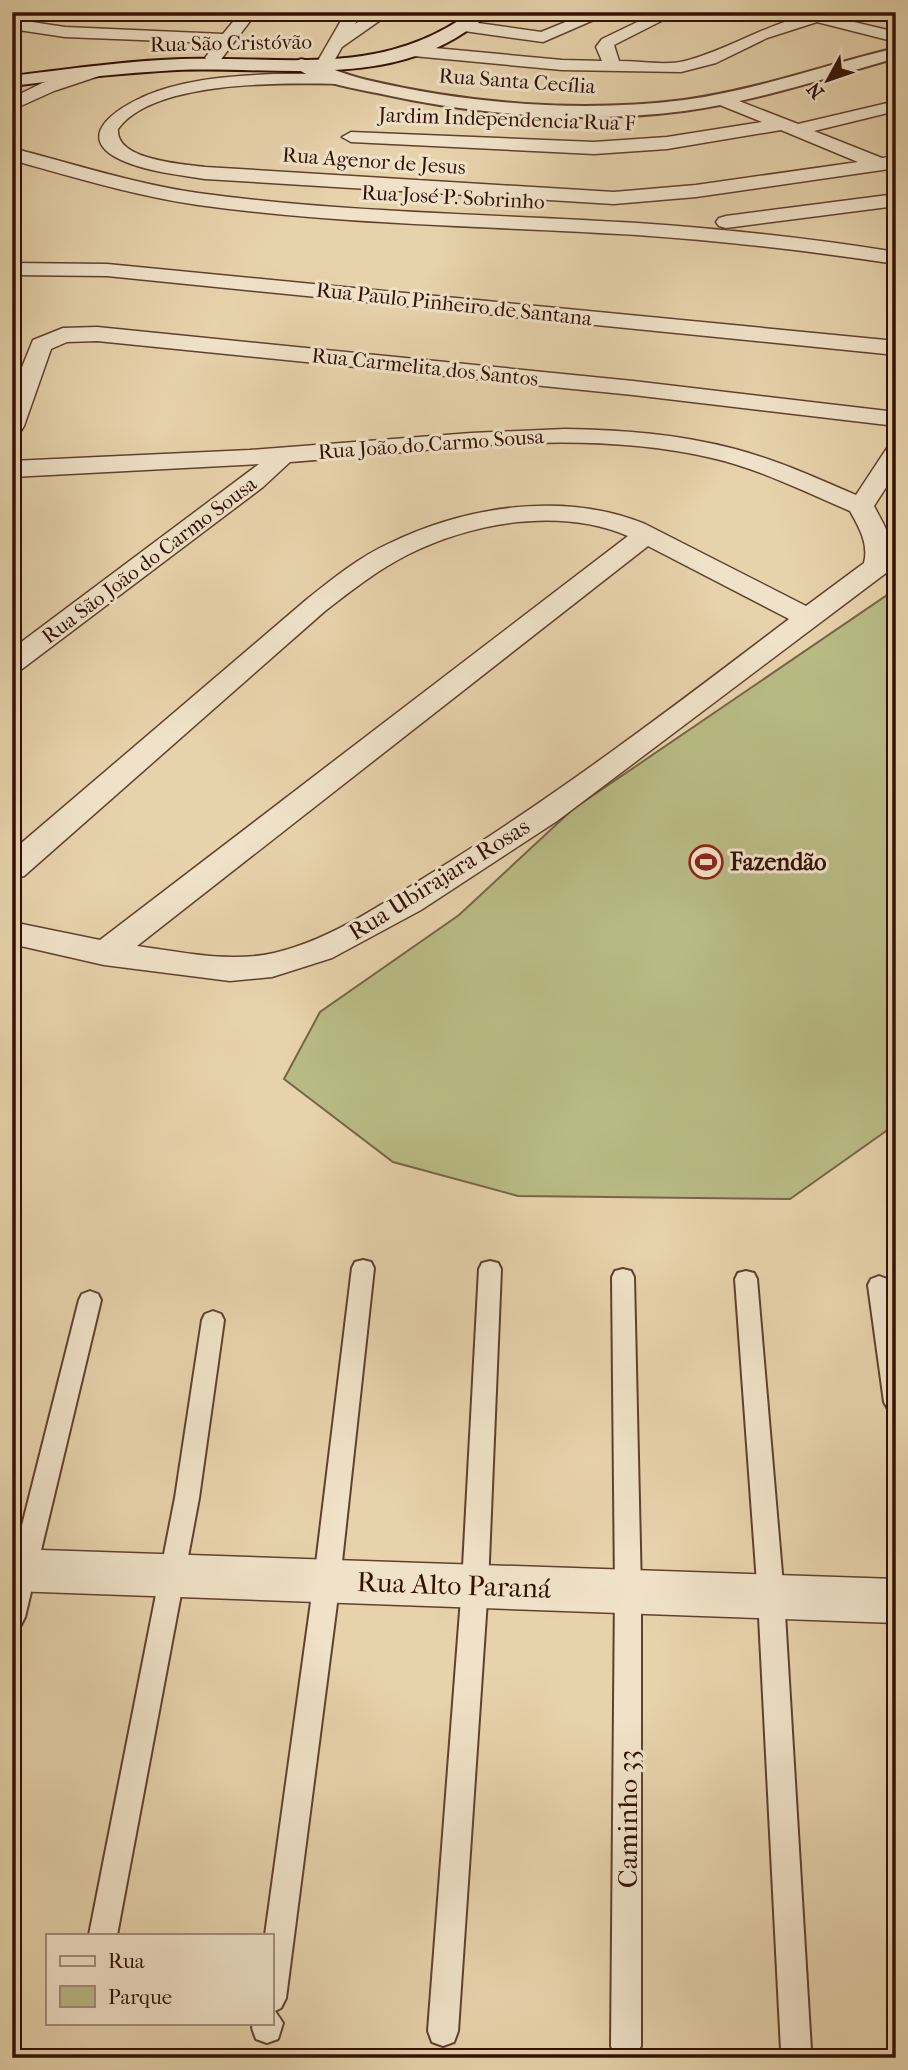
<svg xmlns="http://www.w3.org/2000/svg" width="908" height="2070" font-family="'IM FELL French Canon',serif">
  <style>
    .green { fill: #b9bb86; stroke: #766646; stroke-width: 2 }
    .lines { fill: none; stroke-linecap: round; stroke-linejoin: round }
    .service-casing { stroke: #60412e; stroke-width: 4 }
    .minor-casing { stroke: #60412e; stroke-width: 3 }
    .tertiary-casing { stroke: #60412e; stroke-width: 4 }
    .secondary-casing { stroke: #331105; stroke-width: 4 }
    .service { fill: #efe2c8; fill-rule: evenodd }
    .minor { fill: #efe2c8; fill-rule: evenodd }
    .tertiary { fill: #efe2c8; fill-rule: evenodd }
    .secondary { fill: #efe2c8; fill-rule: evenodd }
    .labels { text-anchor: middle; dominant-baseline: central; stroke-width: 6; stroke-linejoin: round; paint-order: stroke }
    .far-street-label { font-size: 21px; fill: #331105; stroke: #efe2c8 }
    .poi-label { font-size: 24px; font-weight: bold; fill: #331105; stroke: #efe2c8; text-anchor: start }
    .street-label { font-size: 24px; fill: #331105; stroke: #efe2c8 }
    .near-street-label { font-size: 28px; fill: #331105; stroke: #efe2c8 }
  </style>
  <rect width="100%" height="100%" fill="#e6d2ab"/>
  <filter id="stains"><feTurbulence type="fractalNoise" baseFrequency=".00286" numOctaves="4"/><feColorMatrix values="0 0 0 0 .2 0 0 0 0 .09 0 0 0 0 .02 0 0 0 .5 -.17"/></filter>
  <radialGradient id="worn" r=".72"><stop offset=".6" stop-color="#630" stop-opacity="0"/><stop offset="1" stop-color="#630" stop-opacity=".3"/></radialGradient>
  <path class="green" d="M896,589v535l-106,75 -272,-3 -125,-34 -109,-83 36,-67 139,-97 114,-106z"/>
  <g class="lines">
    <defs>
      <path id="service" d="M363,1260l8,2 3,6 -34,312 -54,418 -5,10 -6,3 8,12 -5,16 -11,4 -11,-4 -4,-11 1,-5h18v-88h-6l49,-355 38,-312 3,-6z
        M490,1261l8,2 3,6 -13,316 -30,446 -4,11 -11,4 -11,-4 -4,-11 34,-446 17,-316 3,-6z
        M623,1269l8,2 3,6 7,314v455l-7,12 -19,-1 -4,-11 4,-455 -3,-314 3,-6z
        M746,1271l8,2 3,6 27,318 27,453 -3,8h-24l-3,-8 -23,-453 -23,-318 3,-6z
        M879,1276l8,3c15,29 9,99 9,132l-8,-2 -4,-7 -16,-117 3,-6z
        M90,1291l8,3 3,6 -76,317 -4,8 -9,3v-63l67,-265 3,-6z
        M213,1311l8,3 3,6 -25,178 -82,437h-28l86,-437 27,-178 3,-6z"/>
      <path id="minor" d="M241,12h16l-38,50 -6,1 -8,-5 11,-15 -151,-6 -53,-8v-10l53,8 158,7z
        M346,12h16l-7,12 18,-12h19l-50,35 -12,21h-12l-2,-4z
        M590,12h22l-69,30 -79,-11 -8,-5 8,-5 77,11z
        M658,12h21l-65,33 5,16c21,0 46,5 66,0 54,-14 96,-49 155,-49l-7,5 63,15v10l-79,-20 -50,16 -51,25 -35,9 -119,-2 -149,-14 -8,-5 8,-5 149,14 40,1 -6,-14 6,-8z
        M96,66l8,5 -2,4 -48,16 -42,19v-12l30,-15z
        M274,74h64l9,5 -9,5c-55,-1 -185,-4 -220,45 -3,31 64,35 87,38l409,25 82,-7 162,-23 -77,-32 -114,19 -73,5 -243,-12 -9,-5 9,-5 243,10 73,-5 95,-15 -47,-19 -3,-4 9,-5 77,30 98,-23v10l-82,20 68,27 14,-2v12l-200,29 -82,7 -409,-25c-26,-4 -54,-7 -79,-17 -62,-25 -1,-60 32,-71 37,-13 77,-15 116,-17z
        M12,148c62,16 123,36 186,45 146,20 293,21 439,30 87,6 173,15 259,29v12c-86,-13 -172,-23 -259,-29 -146,-9 -293,-10 -439,-30 -63,-9 -125,-28 -186,-45z
        M896,194v12l-170,22 -7,-2 -3,-4 3,-4 7,-2z
        M12,263l95,1 789,77v14l-789,-79 -95,-1z
        M97,327l536,54 263,31v14l-263,-31 -536,-54 -30,1 -16,7 -27,77 -3,5 -9,2v-41l21,-52 30,-12z
        M565,429c57,1 114,5 170,20 42,11 81,29 121,46l31,-47 9,-2v26l-22,34c11,21 27,44 12,67l-329,248 -136,89 -89,48 -60,19 -42,4 -126,-16 -92,-21v-22l88,18 528,-404c-68,-29 -154,-14 -219,18 -30,15 -57,36 -84,57l-301,265 -12,3v-28l294,-251c26,-21 53,-43 84,-57 77,-37 174,-52 255,-19l161,82 58,-43c5,-19 -5,-36 -14,-52 -45,-19 -90,-42 -138,-53 -138,-32 -283,-6 -422,4l-27,25 -241,182 -10,3v-23l247,-185 -247,13v-16l238,-11 221,-17zM648,546l141,73c-117,89 -234,178 -359,255 -48,30 -100,66 -156,79 -45,10 -92,-1 -137,-7z
        M12,1549l884,30v44l-884,-32z"/>
      <path id="tertiary" d="M896,48v10c-70,20 -140,43 -212,53 -101,13 -208,4 -307,-18 -21,-4 -72,-13 -85,-29l9,-5c22,5 43,16 66,21 102,24 213,33 317,20 72,-10 141,-35 212,-52z"/>
      <path id="secondary" d="M471,12h19c-7,8 -16,14 -25,20 -83,56 -193,34 -288,38 -55,3 -110,9 -165,16v-10c57,-7 113,-15 170,-17 103,-3 200,19 289,-47z"/>
    </defs>
    <use href="#service" class="service-casing"/>
    <use href="#minor" class="minor-casing"/>
    <use href="#tertiary" class="tertiary-casing"/>
    <use href="#secondary" class="secondary-casing"/>
    <use href="#service" class="service"/>
    <use href="#minor" class="minor"/>
    <use href="#tertiary" class="tertiary"/>
    <use href="#secondary" class="secondary"/>
  </g>
  <defs>
    <symbol id="stadium-ring" viewBox="-11 -11 22 22"><circle r="9.5" fill="#efe2c8" stroke="#8f2418" stroke-width="1.5"/><path d="M0-5a6.5 5 0 1 0 0 10a6.5 5 0 1 0 0-10ZM-3.5-1.8h7v3.6h-7Z" fill="#8f2418"/></symbol>
  </defs>
  <g fill-rule="evenodd">
    <use href="#stadium-ring" x="687" y="843" width="38" height="38"/>
  </g>
  <g class="labels">
    <g class="far-street-label">
      <text transform="translate(231 43) rotate(-1)">Rua São Cristóvão</text>
      <text transform="translate(517 81) rotate(4)">Rua Santa Cecília</text>
      <text transform="translate(507 119) rotate(2)">Jardim Independencia Rua F</text>
      <text transform="translate(374 161) rotate(4)">Rua Agenor de Jesus</text>
      <text transform="translate(453 197) rotate(3)">Rua José P. Sobrinho</text>
      <text transform="translate(454 304) rotate(6)">Rua Paulo Pinheiro de Santana</text>
      <text transform="translate(425 367) rotate(6)">Rua Carmelita dos Santos</text>
      <text transform="translate(431 444) rotate(-4)">Rua João do Carmo Sousa</text>
      <text transform="translate(149 560) rotate(-37)">Rua São João do Carmo Sousa</text>
    </g>
    <g class="poi-label">
      <text x="730" y="862">Fazendão</text>
    </g>
    <g class="street-label">
      <text transform="translate(439 879) rotate(-32)">Rua Ubirajara Rosas</text>
    </g>
    <g class="near-street-label">
      <text transform="translate(454 1585) rotate(2)">Rua Alto Paraná</text>
      <text transform="translate(627 1819) rotate(-90)">Caminho 33</text>
    </g>
  </g>
  <rect width="908" height="2070" fill="none" stroke="#e6d2ab" stroke-width="42"/>
  <rect x="14" y="14" width="880" height="2042" fill="none" stroke="#331105" stroke-width="3.5"/>
  <rect x="21" y="21" width="866" height="2028" fill="none" stroke="#331105" stroke-width="2"/>
  <rect x="46" y="1934" width="228" height="91" fill="#efe2c8" stroke="#a48e7a" stroke-width="2"/>
  <rect x="60" y="1956" width="35" height="10" fill="#efe2c8" stroke="#a48e7a" stroke-width="2"/>
  <text x="108" y="1968" font-size="21" fill="#331105">Rua</text>
  <rect x="60" y="1986" width="35" height="21" fill="#b9bb86" stroke="#a48e7a" stroke-width="2"/>
  <text x="108" y="2004" font-size="21" fill="#331105">Parque</text>
  <g transform="translate(828 80) rotate(230)" stroke="#efe2c8" stroke-width="5" paint-order="stroke">
  <path d="M0-5L12 26L0 18L-12 26Z" fill="#331105"/>
  <text y="-10" font-size="19" font-weight="bold" text-anchor="middle" fill="#331105">N</text>
  </g>
  <rect width="100%" height="100%" filter="url(#stains)"/>
  <rect width="100%" height="100%" fill="url(#worn)"/>
</svg>
